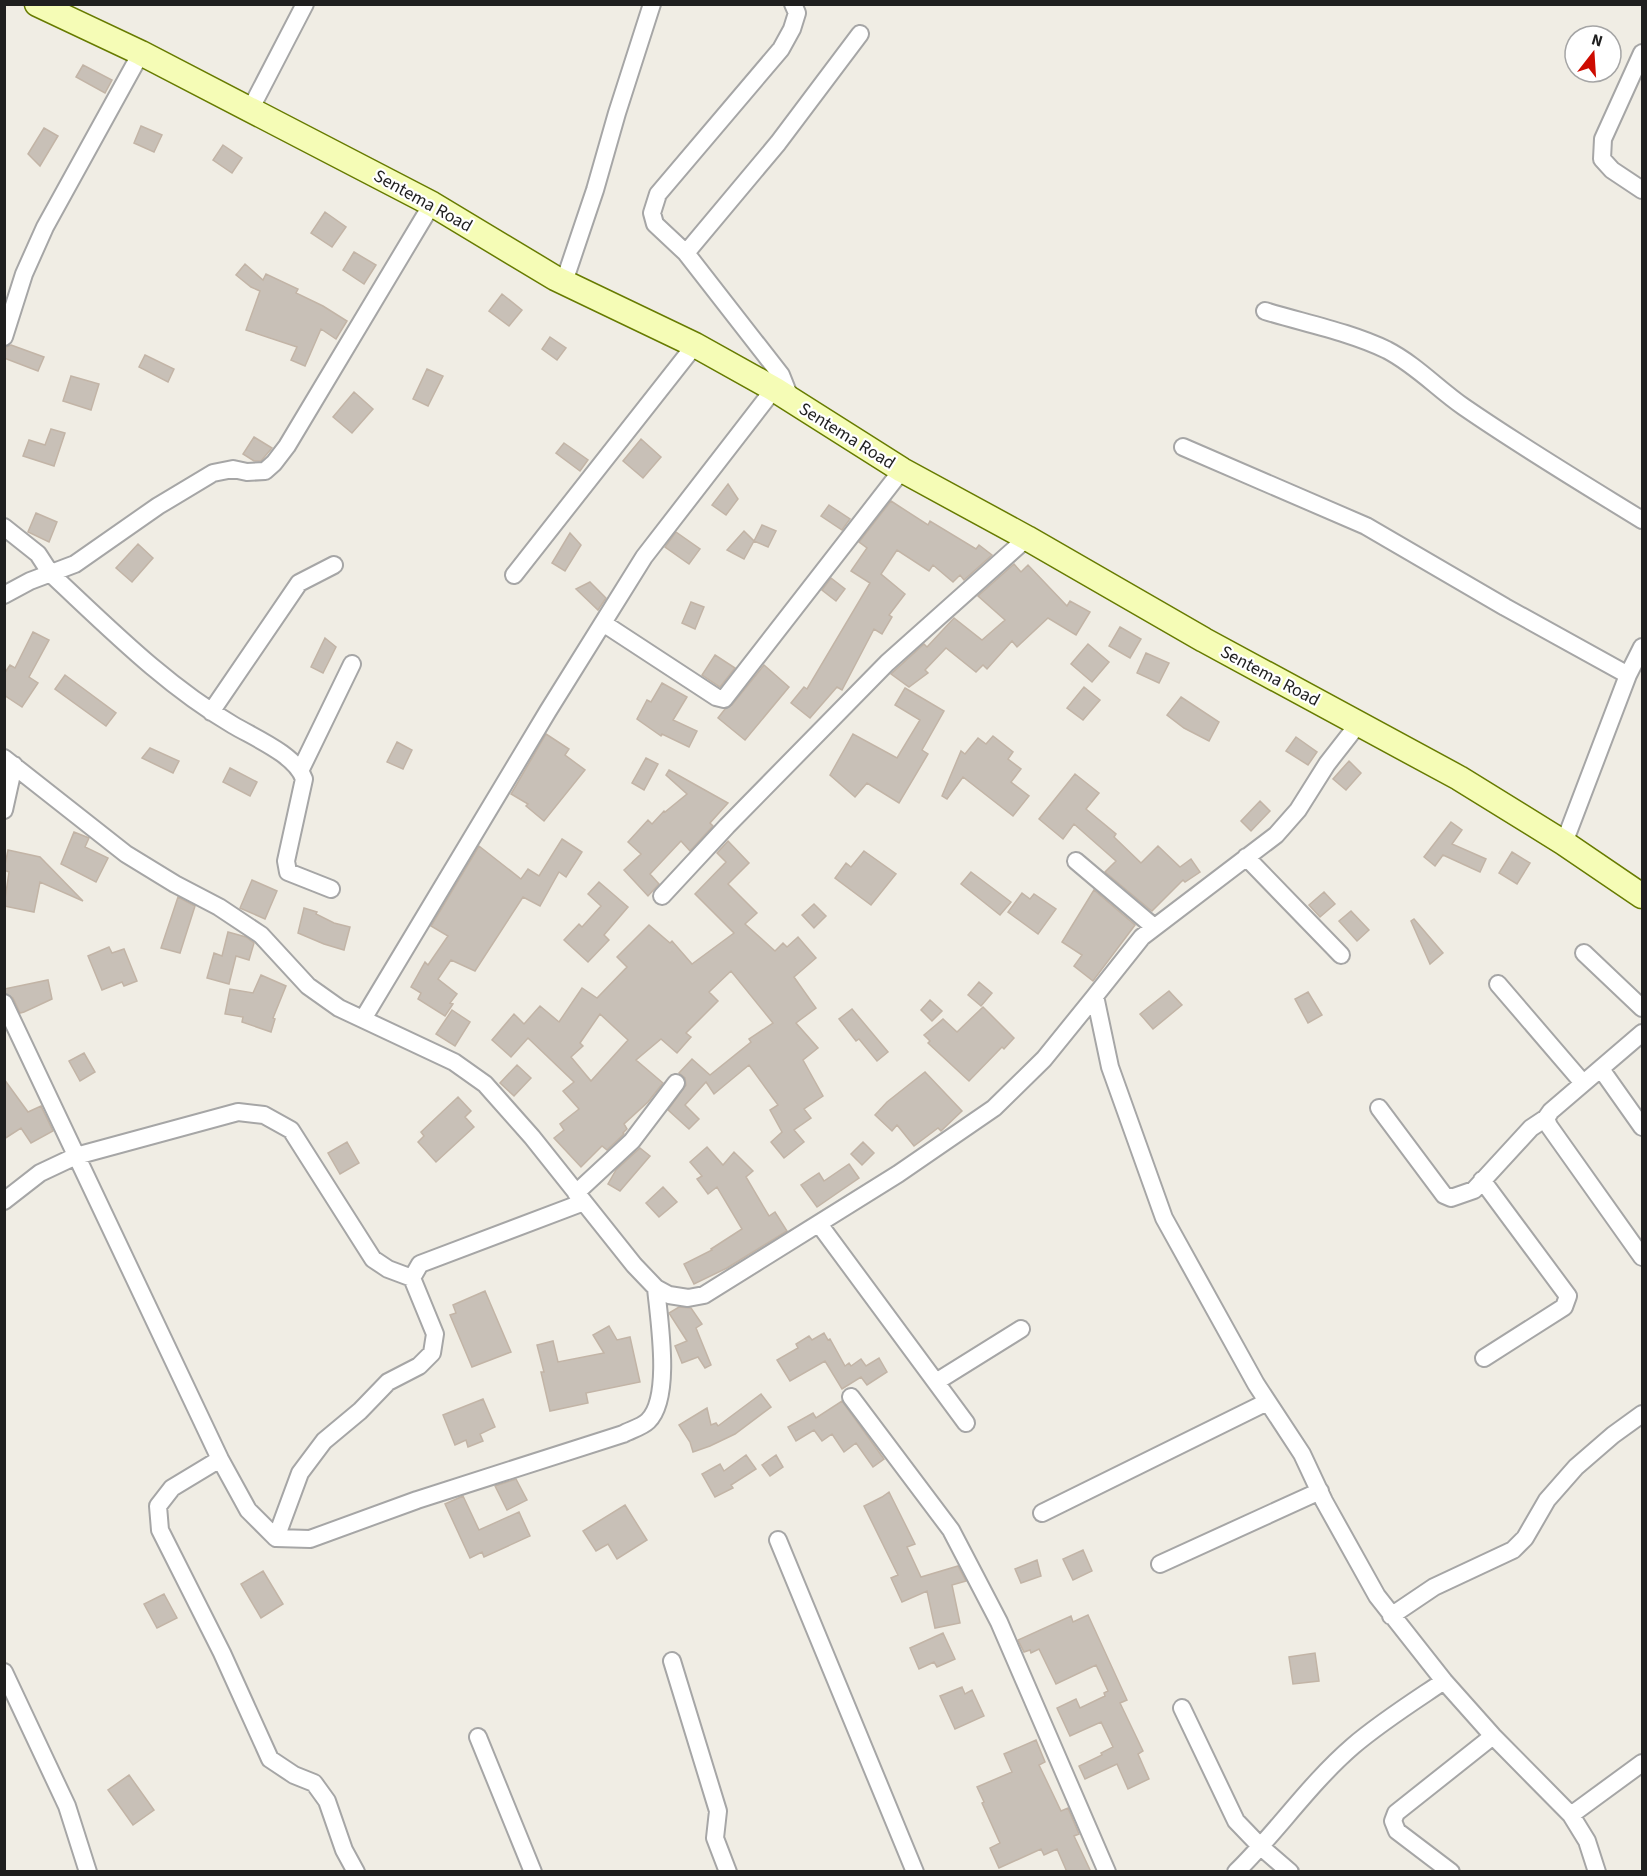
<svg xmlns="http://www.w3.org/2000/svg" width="1647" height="1876" font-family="'Source Sans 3',sans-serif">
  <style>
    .building { fill: #c8c0b7; stroke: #c2b4a6; stroke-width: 1.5; fill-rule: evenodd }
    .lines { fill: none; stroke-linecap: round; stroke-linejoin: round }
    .street-casing { stroke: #a6a6a6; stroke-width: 20 }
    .secondary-casing { stroke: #677b00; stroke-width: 27 }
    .street { stroke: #fff; stroke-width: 16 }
    .secondary { stroke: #f5fcb6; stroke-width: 24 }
    .labels { text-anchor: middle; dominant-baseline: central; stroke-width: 4.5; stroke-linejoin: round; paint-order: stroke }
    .street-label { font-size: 18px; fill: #1f1f1f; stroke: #fff }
  </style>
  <rect width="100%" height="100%" fill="#f0ede4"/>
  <path class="building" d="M83,65l29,15 -7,13 -29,-16z
    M141,126l21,9 -8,17 -20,-9z
    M44,128l14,8 -18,30 -12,-12z
    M223,145l19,13 -10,15 -19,-13z
    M325,212l21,15 -14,20 -21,-14z
    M354,252l22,13 -12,19 -21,-14z
    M245,264l18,16 3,-6 32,15 -2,4 27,13 24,15 -11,18 -15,-10 -16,37 -14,-6 6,-13 -51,-17 14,-39 -9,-4 -15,-12z
    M502,294l20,16 -13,16 -20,-15z
    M550,337l16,11 -9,12 -15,-11z
    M11,345l33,12 -6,14 -34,-13 2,-11z
    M145,355l29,14 -6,13 -29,-15z
    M427,369l16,7 -15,30 -15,-7z
    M71,376l28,8 -8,26 -28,-9z
    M354,392l19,17 -21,24 -19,-16z
    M51,429l14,4 -11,33 -31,-10 6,-16 16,5z
    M254,437l18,11 -11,13h-7l-11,-7z
    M641,439l20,18 -18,21 -20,-17z
    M564,443l24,17 -8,11 -24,-18z
    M728,484l10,15 -12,16 -14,-10z
    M891,501l37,24 2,-4 46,28 3,-4 13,10 -28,25 -4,-5 -7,7 -20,-17 -4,6 -32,-21 -16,24 24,20 -16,21 3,2 -10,17 -8,-5 -32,61 -5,-3 -27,31 -19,-15 13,-16 3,2 63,-106 -19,-12 16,-23 -8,-6z
    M829,505l21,14 -8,11 -21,-14z
    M36,513l21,9 -8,20 -21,-10z
    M762,525l14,6 -8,16 -14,-6z
    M744,531l10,10 -10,18 -17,-9z
    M676,532l24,17 -11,15 -24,-17z
    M570,533l11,12 -16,26 -13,-8z
    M138,544l15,14 -21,24 -16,-14z
    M1014,564l7,8 7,-7 39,41 3,-5 20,11 -14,23 -28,-17 -31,29 -5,-6 -25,28 -4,-4 -7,7 -30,-24 -21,22 3,3 -19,14 -18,-13 33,-30 3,3 27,-29 28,22 23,-20 -27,-24z
    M831,578l14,11 -9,12 -14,-11z
    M590,582l16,16 -8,12 -22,-21z
    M691,602l13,5 -9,22 -13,-6z
    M1120,627l21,12 -11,19 -21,-12z
    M33,632l16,8 -20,37 9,6 -16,24 -18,-12v-21l6,-9 5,3z
    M325,638l11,9 -13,26 -12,-6z
    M1088,644l21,18 -17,20 -21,-18z
    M1146,653l23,10 -10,20 -22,-10z
    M715,655l20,13 -15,19 -18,-12z
    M764,665l25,22 -44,53 -27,-22 7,-9 7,-4z
    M65,675l51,38 -10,13 -51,-37z
    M662,683l25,14 -14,23 24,11 -8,16 -27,-13 -1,2 -24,-17 10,-19 4,2z
    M1084,687l16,13 -17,20 -16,-12z
    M905,688l39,23 -22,39 6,4 -29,49 -32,-20 -12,14 -25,-22 23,-41 44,24 23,-38 -25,-15z
    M1181,697l38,25 -10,19 -25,-13 -17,-13z
    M546,734l23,15 -4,6 20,15 -41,51 -18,-15 2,-2 -17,-10z
    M993,736l20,16 -5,7 13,10 -10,13 18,14 -16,20 -50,-39 -16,22 -5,-3 19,-45 4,3 13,-16 8,6z
    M1296,737l21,15 -9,13 -22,-14z
    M397,742l15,8 -9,19 -16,-7z
    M150,748l29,13 -6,12 -31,-15z
    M646,758l12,6 -14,26 -12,-7z
    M1349,761l12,12 -15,17 -13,-11z
    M230,768l27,14 -7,14 -27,-14z
    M669,770l59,33 -18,20 3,3 -23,25 -9,-10 -31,33 9,10 -11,12 -24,-26 17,-16 -13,-12 20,-22 4,4 12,-13 1,1 22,-18 -21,-19z
    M1075,774l24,19 -13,16 30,25 -2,3 27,26 17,-17 22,21 11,-8 9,13 -15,10 -2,-2 -31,31 -4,-3 -43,-36 11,-11 -42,-37 -11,15 -24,-20z
    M1260,801l10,10 -19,20 -10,-10z
    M1451,822l11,8 -10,14 34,15 -6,13 -37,-17 -8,11 -11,-9z
    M74,832l15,6 -4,9 23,11 -12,24 -35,-18z
    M562,839l20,13 -16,25 -7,-5 -19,34 -17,-9 -48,74 -24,-11 -13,19 19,15 -7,9 3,1 -8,12 -27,-17 3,-6 -10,-6 14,-25 3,3 20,-29 -17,-10 48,-80 42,33 7,-10 11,7z
    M728,841l21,22 -21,21 29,29 -12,11 30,27 8,-8 4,4 11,-10 18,21 -22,19 22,31 -20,15 22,25 -15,12 20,36 -19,13 7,9 -17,12 10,12 -20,16 -13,-16 11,-10 -12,-22 8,-5 -29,-40 -35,29 -8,-12 -21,23 14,14 -10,10 -21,-19 18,-25 -1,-7 -6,-5 13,-14 18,16 41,-33 -2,-3 24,-16 -42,-52 -22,21 9,9 -32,32 5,4 -14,16 -16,-14 -25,21 27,23 -15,19 -24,22 3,5 -4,4 1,1 -17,16 -5,-4 -21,21 -27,-29 10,-8 -4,-6 19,-15 -16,-18 11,-9 -46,-44 -17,19 -19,-17 22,-26 10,10 16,-18 19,16 23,-34 15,10 30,-31 -10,-10 32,-32 21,18 2,-2 20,23 42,-31 -39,-39 31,-32 -9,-9zM600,1014l28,26 -37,41 -20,-24 12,-11 -3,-3z
    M8,850l32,7 43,44 -43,-19 -6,30 -30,-6 5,-34 -5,-2z
    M864,851l32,23 -25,31 -36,-27 11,-15 5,4z
    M1512,852l18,11 -13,21 -18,-11z
    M971,872l40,30 -11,13 -39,-31z
    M252,880l25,11 -12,28 -25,-11z
    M599,882l29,25 -24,28 5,5 -21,22 -24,-22 15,-16 3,3 19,-21 -13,-12z
    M1094,890l41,35 -42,56 -19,-15 8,-11 -20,-13z
    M1324,892l11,12 -15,13 -11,-12z
    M1022,893l8,6 4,-5 22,15 -18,25 -30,-22z
    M178,897l17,9 -15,47 -19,-5z
    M814,904l12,12 -12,12 -12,-13z
    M304,908l13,4 -1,2 18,9 16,4 -6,23 -20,-6 -26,-11z
    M1351,911l18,19 -12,11 -18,-20z
    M1414,919l29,34 -13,11 -19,-43z
    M228,932l18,5 8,6 -5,17 -13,-4 -7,28 -22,-6 7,-25 8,3z
    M109,947l3,6 12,-4 13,32 -13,5 -2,-4 -20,8 -14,-34z
    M261,975l25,11 -13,32 2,1 -4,13 -29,-10 1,-5 -18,-3 5,-25 23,4z
    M48,980l4,19 -28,13 -4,1 -7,-15 -9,-5v-4z
    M979,982l13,11 -11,13 -13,-11z
    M1169,991l13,14 -29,24 -13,-15z
    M1308,992l14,23 -14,8 -13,-24z
    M930,1000l12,11 -10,10 -11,-11z
    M983,1007l31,31 -10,11 -2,-2 -33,34 -41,-38 2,-2 -6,-6 19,-16 14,13z
    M852,1009l36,43 -11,9 -18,-22 -3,2 -17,-22z
    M452,1010l18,12 -15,24 -19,-12z
    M84,1053l11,19 -15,9 -11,-20z
    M517,1065l14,13 -17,18 -14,-13z
    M925,1072l37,39 -21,20 -3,-3 -24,18 -17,-21 -5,6 -17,-16 12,-13z
    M4,1079l24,33 13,-6 12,25 -22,12 -10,-15 -17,11z
    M458,1097l13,14 -6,6 9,10 -38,35 -18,-20 6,-6 -3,-4z
    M347,1142l12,21 -19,11 -12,-21z
    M863,1142l11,11 -12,12 -11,-11z
    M707,1147l16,18 11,-13 19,19 -7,6 23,39 6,-4 12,19 -60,37 -33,16 -10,-20 28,-14 -1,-1 31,-20 -25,-42 -9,7 -11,-15 5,-3 -12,-14z
    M640,1148l10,8 -30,35 -12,-7 8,-14z
    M849,1164l10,14 -42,29 -16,-22 18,-12 5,8z
    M663,1187l14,15 -18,15 -13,-14z
    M485,1291l26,61 -39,15 -22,-52 6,-2 -3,-8z
    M679,1307l12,1 11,16 -6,4 15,37 -6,3 -7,-11 -16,6 -7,-17 12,-5 -18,-28z
    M609,1326l8,14 13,-3 10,45 -54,11 2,10 -38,8 -9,-39h3l-7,-27 16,-4 5,21 46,-9 -11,-18z
    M824,1333l4,7 2,-1 15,27 4,-3 2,3 10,-7 5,7 13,-8 8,14 -20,13 -6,-8 -19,12 -17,-28 -35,20 -13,-21 21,-12 -2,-4 13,-8 3,4z
    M761,1394l10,13 -36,27 -25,12 -17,6 -3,-10 -11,-17 28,-17 4,17 5,-2 2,3z
    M483,1399l12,28 -15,7 3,7 -15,6 -2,-7 -11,5 -12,-30z
    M842,1401l42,58 -11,8 -17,-24 -12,9 -12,-18 -10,7 -8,-11 -18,11 -8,-14 25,-14 3,5z
    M746,1455l10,14 -25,16 2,3 -18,9 -13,-23 18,-10 4,7z
    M776,1455l7,12 -13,9 -8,-11z
    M516,1479l11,21 -20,10 -12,-24z
    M889,1492l26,52 -8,3 14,30 37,-11 8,15 -14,4 8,38 -25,5 -8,-37 -25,11 -11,-24 7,-3 -34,-69 18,-9z
    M463,1496l16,34 40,-18 11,24 -46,21 -2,-5 -12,6 -25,-54z
    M625,1505l22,35 -30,19 -9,-15 -12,7 -13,-20z
    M1083,1550l9,21 -19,9 -10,-21z
    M1037,1560l4,16 -20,7 -6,-14z
    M263,1571l20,33 -22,14 -20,-34z
    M164,1594l13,24 -20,10 -13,-24z
    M1088,1615l39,85 -7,3 23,48 -5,3 11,25 -21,10 -11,-25 -32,15 -6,-13 23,-11 -1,-2 12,-6 -12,-25 -31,14 -13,-28 19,-9 4,9 25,-12 -1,-3 4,-2 -12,-26 -40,19 -17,-35 -8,4 -1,-3 -6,2 -6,-12 53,-24 2,6z
    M943,1633l12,26 -18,8 -3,-5 -15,7 -9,-21z
    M1315,1653l4,28 -26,3 -4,-27z
    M962,1687l3,7 7,-4 12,26 -29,13 -15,-33z
    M1036,1740l9,22 -6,3 22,46 7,-3 11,26 -5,2 17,36h-24l-10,-23 -13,6 -3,-6 -42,19 -9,-20 10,-5 -18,-40 2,-1 -7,-15 35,-15 -8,-18z
    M129,1775l25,35 -21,15 -25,-35z"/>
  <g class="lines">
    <defs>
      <path id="street" d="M1642,53l-39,86 -1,20 10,11 30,20
        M250,110l55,-106
        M686,253l92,-110 82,-109
        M564,282l31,-92 22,-77 35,-109
        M1265,311c39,12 85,21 122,39 29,15 51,39 77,57 58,40 118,76 178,113
        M4,337l20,-63 21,-47 96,-174
        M791,400l-10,-25 -95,-122 -31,-29 -3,-11 6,-19 123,-145 11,-20 5,-16 -4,-9
        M1183,447l183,79 139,81 123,68
        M4,527l34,27 13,20c58,54 114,111 182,151 22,13 63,30 71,54l-18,82 2,11 43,17
        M514,575l181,-230
        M4,595l26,-14 45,-17 83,-58 55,-33 20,-4 14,3 18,-1 9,-8 13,-17 145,-242
        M603,623l113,74 8,2 178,-229
        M211,712l88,-129 35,-18
        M1359,723l-32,41 -29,46 -22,25 -134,102 -47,59 15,71 54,151 92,166 46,70 22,47 53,95 67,85 49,55 78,79 16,26 10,31
        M4,758l122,96 49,30 44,23 42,28 47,51 31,22 115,54 31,22 47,53 102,128 22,23 13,7 19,3 16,-3 194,-121 96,-66 50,-49 51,-63
        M301,769l51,-105
        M4,810l10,-45
        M1564,843l64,-168 14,-28
        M1246,857l95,98
        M1076,861l78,66
        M662,896l65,-70 160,-163 140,-125
        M1584,953l58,55
        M1498,984l85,99
        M4,1003l216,456 28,51 28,28 34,1 107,-39 206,-66c7,-4 19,-7 25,-13 24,-23 11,-101 8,-133
        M363,1019l185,-308 96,-154 130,-168
        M1642,1033l-91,78 -5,7 3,8 93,131
        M1601,1069l41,58
        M1379,1108l65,87 7,3 23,-8 57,-62 15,-10
        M1482,1180l86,116 -4,11 -80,51
        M576,1193l56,-52 44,-58
        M4,1201l36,-28 36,-17 162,-44 26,3 27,15 82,129 15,10 24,9
        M819,1224l147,199
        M936,1382l85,-53
        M851,1397l100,133 48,92 108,250
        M220,1459l-48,29 -14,18 2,24 62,123 48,106 24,16 20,8 13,18 17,49 12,22
        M1042,1513l225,-111
        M276,1538l24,-65 24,-32 36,-30 28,-29 31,-16 13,-13 3,-19 -23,-56 8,-14 164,-62
        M778,1540l137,332
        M1160,1564l160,-73
        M1391,1616l43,-29 79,-37 12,-12 22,-38 29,-33 37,-32 29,-21
        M672,1661l46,150 -3,27 13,34
        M4,1672l63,134 21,66
        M1182,1708l54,113 25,26 29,25
        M478,1737l55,135
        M1571,1815l71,-52
        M1236,1872c41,-40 73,-88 117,-126 28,-24 60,-44 91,-65
        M1451,1872l-54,-41 -4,-10 3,-8 97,-77"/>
      <path id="secondary" d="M37,4l104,49 291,151 123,74 140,67 79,44 128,81 125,68 177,102 255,138 105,65 78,53"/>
    </defs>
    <use href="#street" class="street-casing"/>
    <use href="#secondary" class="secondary-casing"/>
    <use href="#street" class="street"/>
    <use href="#secondary" class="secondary"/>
  </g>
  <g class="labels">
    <g class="street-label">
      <text transform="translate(423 201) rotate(29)">Sentema Road</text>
      <text transform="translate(847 436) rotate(32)">Sentema Road</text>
      <text transform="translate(1270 676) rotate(28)">Sentema Road</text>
    </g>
  </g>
  <rect width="1647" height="1876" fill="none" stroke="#1f1f1f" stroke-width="12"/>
  <g transform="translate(1593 54) rotate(17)"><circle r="28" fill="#ffffff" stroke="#a5a5a5" stroke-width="1.5"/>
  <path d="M0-4.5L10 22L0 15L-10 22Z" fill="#cd0b00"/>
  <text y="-9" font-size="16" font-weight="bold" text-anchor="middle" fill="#1f1f1f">N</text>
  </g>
</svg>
